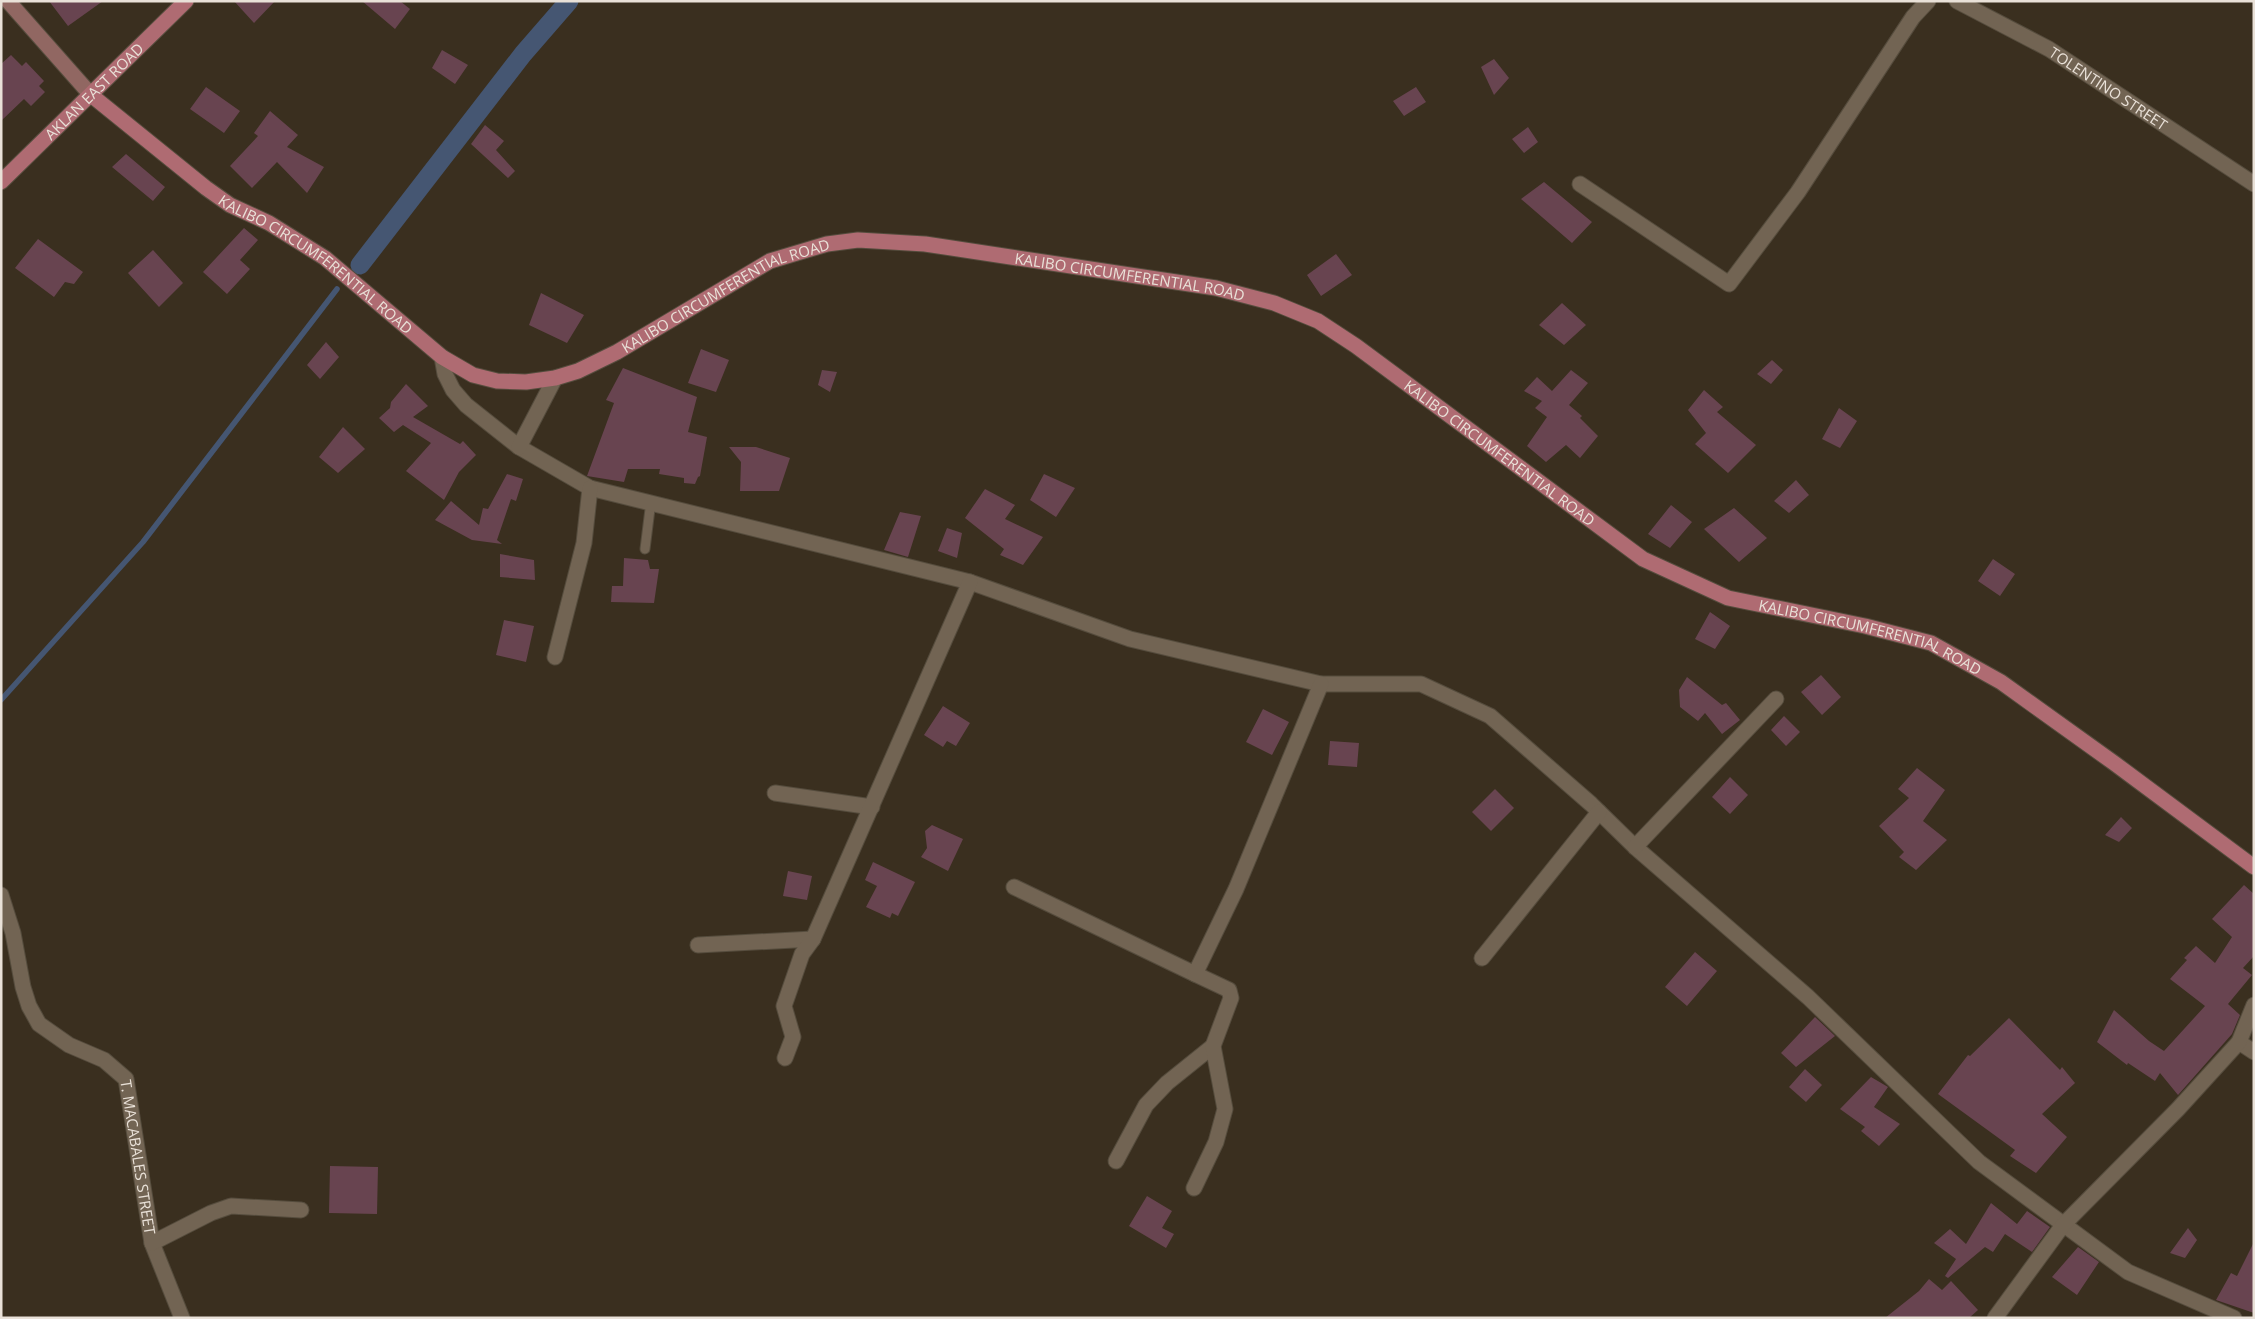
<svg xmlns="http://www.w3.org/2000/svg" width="2255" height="1319" font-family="'Open Sans',sans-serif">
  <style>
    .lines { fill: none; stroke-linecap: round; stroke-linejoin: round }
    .stream { stroke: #455672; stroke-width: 5.5 }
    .canal { stroke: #455672; stroke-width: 19 }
    .building { fill: #684450 }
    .lane-casing { stroke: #554c3d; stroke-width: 11 }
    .street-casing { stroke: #554c3d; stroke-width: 17 }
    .secondary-casing { stroke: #554c3d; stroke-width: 17 }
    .primary-casing { stroke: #554c3d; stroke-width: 17 }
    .lane { stroke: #726453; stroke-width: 9 }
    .street { stroke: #726453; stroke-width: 15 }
    .secondary { stroke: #916762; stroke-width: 15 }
    .primary { stroke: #af6b72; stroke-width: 15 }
    .labels { text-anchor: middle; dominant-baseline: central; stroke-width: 4.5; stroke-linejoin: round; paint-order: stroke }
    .street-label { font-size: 15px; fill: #e9e1d8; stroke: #3a2f1f }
  </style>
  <rect width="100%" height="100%" fill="#3a2f1f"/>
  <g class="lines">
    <path class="stream" d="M1,700l142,-158 194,-253"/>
    <path class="canal" d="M360,265l163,-211 46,-53"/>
  </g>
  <path class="building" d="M49,1h54l-35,25z
    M234,1h41l-21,22z
    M362,1h38l10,8 -15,20z
    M442,50l26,15 -13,19 -23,-16z
    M11,55l11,11 4,-4 18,19 -5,5 6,6 -14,14 -7,-7 -23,22v-57z
    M1494,59l15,19 -15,17 -13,-28z
    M206,87l34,24 -16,22 -34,-24z
    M1416,87l10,15 -22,14 -11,-15z
    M270,111l28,24 -11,12 37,20 -17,26 -30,-31 -25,26 -22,-22 28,-30 -4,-3z
    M485,125l19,16 -8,9 19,21 -7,7 -37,-34z
    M1528,127l10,15 -14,11 -12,-14z
    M126,154l39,33 -12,14 -41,-34z
    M1544,182l48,40 -20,21 -51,-44z
    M244,228l14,12 -18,20 10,9 -23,25 -24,-22z
    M38,239l45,33 -9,12 -9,-2 -11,15 -39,-29z
    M153,250l30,33 -24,24 -31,-34z
    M1336,254l16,21 -31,21 -14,-21z
    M541,293l43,22 -17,28 -38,-18z
    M1562,303l24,22 -22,20 -25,-20z
    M326,342l13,15 -19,22 -13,-14z
    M701,349l28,11 -13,32 -28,-9z
    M1772,360l11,10 -12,14 -14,-10z
    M623,368l74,29 -9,35 19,5 -7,39 -2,1 -3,7 -11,-1v-5l-25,-4 1,-5h-32l-4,13 -37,-6 27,-73 -8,-3z
    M822,370l15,2 -7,20 -12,-7z
    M1571,370l17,13 -19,22 13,11 -2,2 18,18 -18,22 -14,-13 -20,17 -19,-16 20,-29 -12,-9 7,-7 -18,-10 13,-14 15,14z
    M406,384l22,22 -15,11 47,27 3,-3 13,14 -17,17 -15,28 -38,-29 25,-28 -28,-18 -9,7 -15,-14 11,-10 1,-6z
    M1704,390l19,17 -6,5 39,33 -28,28 -33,-29 11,-11 -18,-23z
    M1839,408l18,13 -17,27 -18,-9z
    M343,427l22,22 -27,24 -19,-16z
    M729,447h27l34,11 -11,33h-39l1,-29z
    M507,474l16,5 -7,22 -5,-2 -14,41 5,4 -30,-4 -37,-20 16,-19 28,24 4,-17 5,1z
    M1044,474l31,14 -19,29 -26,-17z
    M1796,480l13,15 -20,18 -15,-12z
    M985,489l30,16 -10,14 38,18 -20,28 -23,-10 4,-6 -39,-31z
    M1671,505l21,17 -22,26 -22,-14z
    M1734,508l33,30 -28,24 -35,-33z
    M900,512l21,4 -13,41 -24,-7z
    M947,528l15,5 -5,25 -19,-7z
    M500,554l34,6 1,20 -35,-3z
    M624,558l24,2 2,9h9l-5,34 -43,-1 1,-16h11z
    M1993,559l22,15 -15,22 -22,-15z
    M1710,612l20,14 -15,23 -20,-10z
    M504,620l30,6 -8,36 -30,-7z
    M1821,675l20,22 -19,18 -21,-23z
    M1687,677l35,28 4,-2 14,17 -18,14 -17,-21 -7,8 -18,-14 -1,-17z
    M943,706l27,17 -14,23 -9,-5 -4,6 -19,-12z
    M1263,709l26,13 -17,33 -26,-13z
    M1784,716l16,16 -14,14 -15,-16z
    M1330,741l29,2 -2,24 -29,-2z
    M1917,768l28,22 -22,31 24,19 -31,30 -17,-13 5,-5 -25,-26 30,-28 -11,-9z
    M1730,777l18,18 -18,19 -18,-17z
    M1495,789l19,19 -23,23 -19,-19z
    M2121,817l11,11 -13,14 -14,-7z
    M932,825l31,14 -15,32 -27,-14 6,-9 -2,-17z
    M873,862l42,20 -17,34 -6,-3 -2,5 -24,-11 11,-21 -12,-6z
    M788,871l24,5 -5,24 -24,-4z
    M2244,885l10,9v62l-11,12 9,7 -24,29 12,11 -8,19 -54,61 -18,-22 -5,8 -27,-18 -1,2 -30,-23 17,-32 35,31 15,10 41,-45 -35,-27 17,-19 -3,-2 12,-12 19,17 17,-26 -20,-18z
    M1695,952l22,19 -30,35 -22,-19z
    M1815,1017l20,19 -39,31 -15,-14z
    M2009,1018l51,52 2,-3 13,16 -33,31 25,23 -31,36 -26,-17 5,-6 -77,-56 30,-39 2,1z
    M1805,1069l17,16 -16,17 -17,-15z
    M1871,1077l17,10 -14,20 26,17 -21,22 -18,-15 4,-4 -25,-18z
    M330,1166l48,1 -1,47 -48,-1z
    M1147,1196l25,15 -10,17 12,6 -8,14 -37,-22z
    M1991,1203l26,21 10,-13 23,16 -18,25 -27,-18 -12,18 -8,-5 -37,31 -3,-2 11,-17 -22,-16 16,-14 16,15z
    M2188,1228l9,12 -12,18 -15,-5z
    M2254,1242v71l-38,-13 15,-27 6,3z
    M2078,1247l21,15 -22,33 -25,-18z
    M1929,1279l13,11 9,-9 27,29 -9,8h-84l34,-27z"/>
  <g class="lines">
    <defs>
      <path id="lane" d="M645,549l6,-48"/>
      <g id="street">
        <path id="s1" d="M1957,1l92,48 205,135"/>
        <path d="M1580,184l149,100 69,-92 115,-175 15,-16"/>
        <path d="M442,357l3,17 8,16 13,15 53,42 71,41 380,94 160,57 191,45h100l69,32 101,88 44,43 173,150 171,165 149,110 106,46"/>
        <path d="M519,447l36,-69"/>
        <path d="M555,657l29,-114 6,-55"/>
        <path d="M775,793l97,14"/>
        <path d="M1635,847l141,-148"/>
        <path d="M1014,887l181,87"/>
        <path id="s2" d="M1,895l12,38 10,54 6,19 10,18 30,21 35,15 22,19 26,164 30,75"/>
        <path d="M698,945l115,-6"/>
        <path d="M1482,958l117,-146"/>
        <path d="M2239,1042l15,10"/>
        <path d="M785,1058l8,-21 -9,-31 18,-52 11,-15 157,-357"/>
        <path d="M1116,1161l30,-56 21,-22 46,-37"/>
        <path d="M1194,1188l22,-46 9,-33 -12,-63 18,-48 -2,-8 -34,-16 41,-85 85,-205"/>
        <path d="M152,1243l59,-30 20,-7 70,4"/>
        <path d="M1995,1318l68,-93 115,-116 61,-67 15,-37"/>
      </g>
      <path id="secondary" d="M8,1l83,94"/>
      <g id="primary">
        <path id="s3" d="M91,95l115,93 24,17 39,18 56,35 117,99 31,18 24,6 29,1 29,-4 23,-7 39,-19 153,-91 57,-17 31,-4 67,4 291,44 58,15 44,18 38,25 287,213 85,39 137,28 66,17 70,39 113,81 140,104"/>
        <path id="s4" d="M1,182l185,-181"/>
      </g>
    </defs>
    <use href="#lane" class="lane-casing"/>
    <use href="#street" class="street-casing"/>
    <use href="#secondary" class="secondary-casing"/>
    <use href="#primary" class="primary-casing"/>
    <use href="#lane" class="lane"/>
    <use href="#street" class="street"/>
    <use href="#secondary" class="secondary"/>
    <use href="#primary" class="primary"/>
  </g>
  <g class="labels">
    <g class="street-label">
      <text stroke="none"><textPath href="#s1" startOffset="175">TOLENTINO STREET</textPath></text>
      <text stroke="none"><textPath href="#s4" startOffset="130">AKLAN EAST ROAD</textPath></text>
      <text stroke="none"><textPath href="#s3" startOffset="282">KALIBO CIRCUMFERENTIAL ROAD</textPath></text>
      <text stroke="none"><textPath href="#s3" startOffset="1169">KALIBO CIRCUMFERENTIAL ROAD</textPath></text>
      <text stroke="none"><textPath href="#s3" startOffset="749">KALIBO CIRCUMFERENTIAL ROAD</textPath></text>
      <text stroke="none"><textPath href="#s3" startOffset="1588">KALIBO CIRCUMFERENTIAL ROAD</textPath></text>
      <text stroke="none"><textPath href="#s3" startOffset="2008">KALIBO CIRCUMFERENTIAL ROAD</textPath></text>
      <text stroke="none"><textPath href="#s2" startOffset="318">T. MACABALES STREET</textPath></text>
    </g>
  </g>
  <rect width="2255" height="1319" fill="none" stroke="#e9e1d8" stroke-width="5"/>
</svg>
